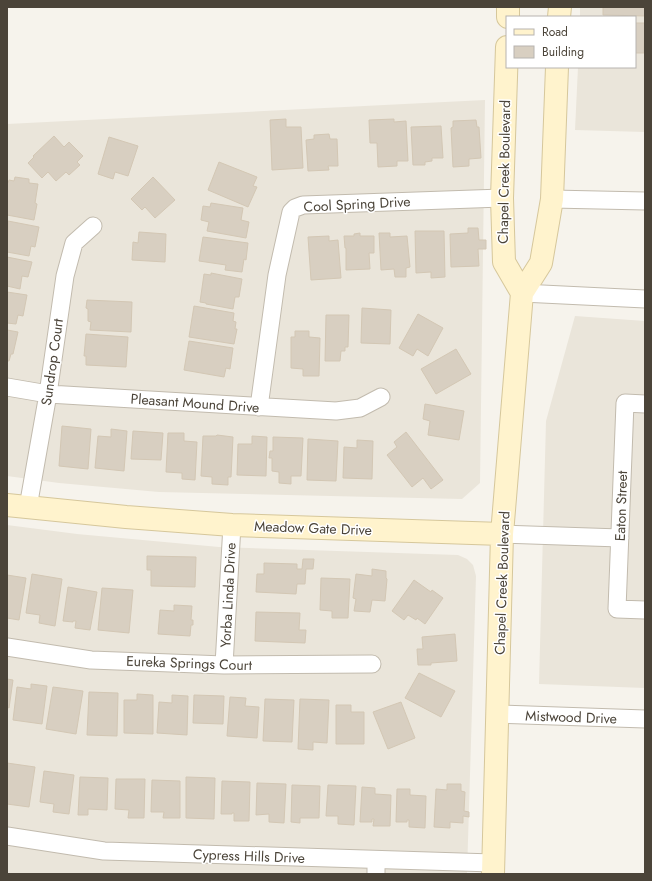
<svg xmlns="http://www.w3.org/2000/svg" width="652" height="881" font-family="Jost,sans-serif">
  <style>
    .residential { fill: #eae5da }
    .building { fill: #d8cfc1; stroke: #d3c7b4 }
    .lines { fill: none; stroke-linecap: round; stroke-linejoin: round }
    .street-casing { stroke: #c2bbae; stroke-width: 19 }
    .secondary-casing { stroke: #d6c79b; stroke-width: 24 }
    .street { stroke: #fff; stroke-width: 17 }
    .secondary { stroke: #fff3cd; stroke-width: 22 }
    .labels { text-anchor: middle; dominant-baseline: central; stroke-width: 3; stroke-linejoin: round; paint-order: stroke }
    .street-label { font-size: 14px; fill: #4b4439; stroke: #fff }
  </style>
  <rect width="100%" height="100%" fill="#f6f3ec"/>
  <path class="residential" d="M580,7h65v125l-70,-2 3,-63h57v-50h-55z
    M485,100l-5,383 -18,16 -303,-7 -100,-9 -52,-7v-352z
    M575,316l70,5v367l-106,-4 7,-263z
    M7,525l70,9 142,13 239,8 9,4 6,6 3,11 -9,298h-460z"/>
  <path class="building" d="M603,7h42v9l-42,-1z
    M635,23h10l-1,30h-9z
    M286,119v8h15l2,41 -31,2 -2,-50z
    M394,119v3l12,-1 2,40h-11v5l-19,1 -1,-24h-7l-1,-23z
    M476,120l1,7h2l2,31 -12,1v7l-16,1 -2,-39 2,-1v-6z
    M441,126l2,32h-11v3l-7,1v3h-12l-2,-38z
    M329,134l1,5h7l1,27h-10l1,4 -21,1 -2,-31 8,-1v-4z
    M54,136l10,11 5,-5 14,14 -6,6 3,3 -11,10 -3,-3 -10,9 -8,-9 -6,6 -14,-15 6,-6 -1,-1z
    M109,137l29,9 -10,30 -13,-4 -2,7 -15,-5z
    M219,162l38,15 -4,9 4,1 -9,20 -40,-17z
    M15,177l14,2v4l9,1 -3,19 2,1 -3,16 -27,-5v-33l1,1 1,-3 5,1z
    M153,177l22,23 -20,18 -10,-11 -3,3 -11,-11z
    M211,203l32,5 -2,12 8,2 -3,16 -39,-7 2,-9 -8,-2 2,-14 7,1z
    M8,221l31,6 -4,20 -4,-1 -2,10 -22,-4z
    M468,228h10l1,12h7v9h-8l1,17 -28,1 -1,-33 18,-1z
    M415,231h29l1,46 -14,1v-6l-15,1z
    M139,232l27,2 -1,28 -33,-2 1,-18 5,1z
    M360,233v3h14v17h-5l1,16 -24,1v-22h-1l-1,-12h10v-2z
    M379,233h11v4l17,-1 3,31 -4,1v9h-11l-1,-8 -13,1z
    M329,236v5l9,-1 3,38 -30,2 -3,-43z
    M203,237l45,6 -2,17 -2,-1 -2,13 -17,-2 1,-5 -27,-4z
    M7,257l25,5 -4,15 -6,-1 -2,13 -13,-3z
    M211,273l31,6 -3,18h-4l-2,12 -27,-5v-1l-6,-1 4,-28 7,1z
    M7,292l20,3 -4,21 -5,-1 -2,9 -9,-1z
    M87,300l45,2 -1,30 -41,-2 1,-8 -3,-1v-12l-2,-1z
    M194,306l40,7 -1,8 3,1 -1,7h2l-3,15 -45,-7z
    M362,308l29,2 -1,34 -29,-1z
    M418,314l25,14 -15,28 -11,-7 -4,7 -14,-8z
    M326,315h23l-1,32h-3v4h-4l-1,10h-15z
    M7,330l11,2 -5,22h-2l-2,7h-2z
    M295,331h14v6l11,1 -1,38h-16v-7l-12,-1v-31h4z
    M86,334l42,3 -2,30 -40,-2v-9h-2z
    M189,341l44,7 -3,21 -4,-1 -2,9 -40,-7z
    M456,349l15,25 -35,20 -15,-25z
    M425,404l39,7 -5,29 -31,-5 2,-14 -7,-2z
    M62,426l29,3 -3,40 -29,-3z
    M111,429l16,2 -3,40 -29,-3 3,-32 13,1z
    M133,431l30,2 -2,27 -30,-1z
    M406,432l37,48 -12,9 -8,-11 -11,9 -25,-32 10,-8 -3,-5z
    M168,433h16v8l13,1 -2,38 -13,-1v-6l-16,-1z
    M217,435l16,2 -2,40h-3v8l-16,-1v-7l-11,-1 2,-40h13z
    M252,436l15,1 -1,39 -29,-1 1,-31h14z
    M273,437l30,1 -2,38h-10v8l-12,-1v-11l-7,-1v-13h-3l1,-7h3z
    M308,439l30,2 -2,40 -29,-1z
    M357,440l16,1 -1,38 -29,-1 1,-31 13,1z
    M147,556l49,1 -1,30 -44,-1v-16h-4z
    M303,559h11l-1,10h-7l-1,15h-8l-1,10 -40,-2 1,-18h7v-11l33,1v5h5z
    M372,569l14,2v7l1,1 -2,22 -13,-1 -2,12 -16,-1 2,-12 -3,-1 3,-24 16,2z
    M32,574l30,5 -7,47 -16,-3 1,-8 -14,-2z
    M7,575l19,3 -7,42 -12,-2z
    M321,578l29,1 -2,39h-16v-7l-12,-1z
    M414,580l17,12 1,-2 11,8 -18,26 -8,-6 -1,2 -8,-5 -4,5 -12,-9z
    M68,587l29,5 -7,38 -15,-2 1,-7h-3v1l-10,-1z
    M102,588l31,2 -4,43 -31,-3z
    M174,605l18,1 -1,14h2v5h-2l-1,11 -32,-2 2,-24 14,1z
    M256,612l44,1 -1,17h7l-1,13 -50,-2z
    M455,634l2,27 -26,2v2h-13l-1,-16h6l-1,-12z
    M419,673l36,18 -14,26 -36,-19z
    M7,679l6,1 -4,28 -2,-1z
    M31,684l16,2 -5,38 -29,-4 4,-33 14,2z
    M53,687l30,4 -7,43 -30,-5z
    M89,692l29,1 -1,43 -30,-1z
    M137,694l16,1v39l-29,-1v-33h13z
    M172,695l16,1 -1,39 -30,-2 2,-31 13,1z
    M194,695l30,1 -1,28 -30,-1z
    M230,697l16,1 -1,8 14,1 -2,31 -30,-2z
    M265,699l29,1 -2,42 -29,-1z
    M300,699l29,1 -2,43 -14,-1v8l-15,-1z
    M401,702l14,36 -27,11 -15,-37z
    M336,705h15v7h13v32h-28z
    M7,763l28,4 -6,40 -22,-3z
    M44,771l30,4 -5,39 -16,-2 1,-8 -14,-2z
    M80,777l28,1 -1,32 -19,-1v6h-10z
    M186,777l29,1 -1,41 -28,-1z
    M116,779h29l-1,39h-16l1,-8 -14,-1z
    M152,780l28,1v37h-17l1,-6h-13z
    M222,781l28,1 -1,39h-15v-8h-2v1h-11z
    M257,783l29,1 -2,39 -15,-1v-8l-13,1z
    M447,784h14v7l4,1 -1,19 5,1v5l-6,-1v7l-13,-1v6l-16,-1 2,-38 11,1z
    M292,785l28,1 -1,32h-19v5l-9,-1z
    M328,785l28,1 -2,39 -16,-1v-8h-12z
    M362,787l13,1v6l16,1 -1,31h-17l1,-7h-2v3h-12z
    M397,789h13v6l16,1 -1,32 -16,-1v-7h-2v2h-11z"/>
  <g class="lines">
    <defs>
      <path id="street" d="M552,199l93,2
        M522,293l123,6
        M7,387l41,7 288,17 24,-3 21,-11
        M645,404l-20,-1 -8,206 28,1
        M259,407l18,-132 14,-63 4,-4 8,-3 199,-7
        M28,507l20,-113 17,-118 9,-33 19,-17
        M502,534l118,4
        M7,647l84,13 133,5 148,-1
        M224,665l8,-140
        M497,714l148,5
        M7,836l97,15 389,12
        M376,874v-14"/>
      <path id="secondary" d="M508,17v-10
        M559,17l1,-10
        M507,47l-5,151 2,64 18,31
        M7,505l119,12 106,8 270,9
        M493,874l9,-340 20,-241 19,-30 11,-64 5,-132"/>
    </defs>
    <use href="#street" class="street-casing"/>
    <use href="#secondary" class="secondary-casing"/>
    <use href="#street" class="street"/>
    <use href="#secondary" class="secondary"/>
  </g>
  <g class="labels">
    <g class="street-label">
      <text transform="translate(504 172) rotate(-89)">Chapel Creek Boulevard</text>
      <text transform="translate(357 204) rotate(-3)">Cool Spring Drive</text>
      <text transform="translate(52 362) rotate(-82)">Sundrop Court</text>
      <text transform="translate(195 403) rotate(4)">Pleasant Mound Drive</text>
      <text transform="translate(621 506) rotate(-88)">Eaton Street</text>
      <text transform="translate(313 528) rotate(2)">Meadow Gate Drive</text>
      <text transform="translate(502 583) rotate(-88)">Chapel Creek Boulevard</text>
      <text transform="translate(228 595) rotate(-87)">Yorba Linda Drive</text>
      <text transform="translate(189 663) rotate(2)">Eureka Springs Court</text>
      <text transform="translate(571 717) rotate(2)">Mistwood Drive</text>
      <text transform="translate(249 856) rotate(2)">Cypress Hills Drive</text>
    </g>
  </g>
  <rect width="652" height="881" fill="none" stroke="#4b4439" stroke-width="16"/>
  <rect x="506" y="16" width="130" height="52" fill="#ffffff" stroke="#b7b4b0"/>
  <rect x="514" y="29" width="20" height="6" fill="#fff3cd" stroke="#b7b4b0"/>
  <text x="542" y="36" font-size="12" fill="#4b4439">Road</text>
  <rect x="514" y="46" width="20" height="12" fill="#d8cfc1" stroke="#b7b4b0"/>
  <text x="542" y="56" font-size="12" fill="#4b4439">Building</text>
</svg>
